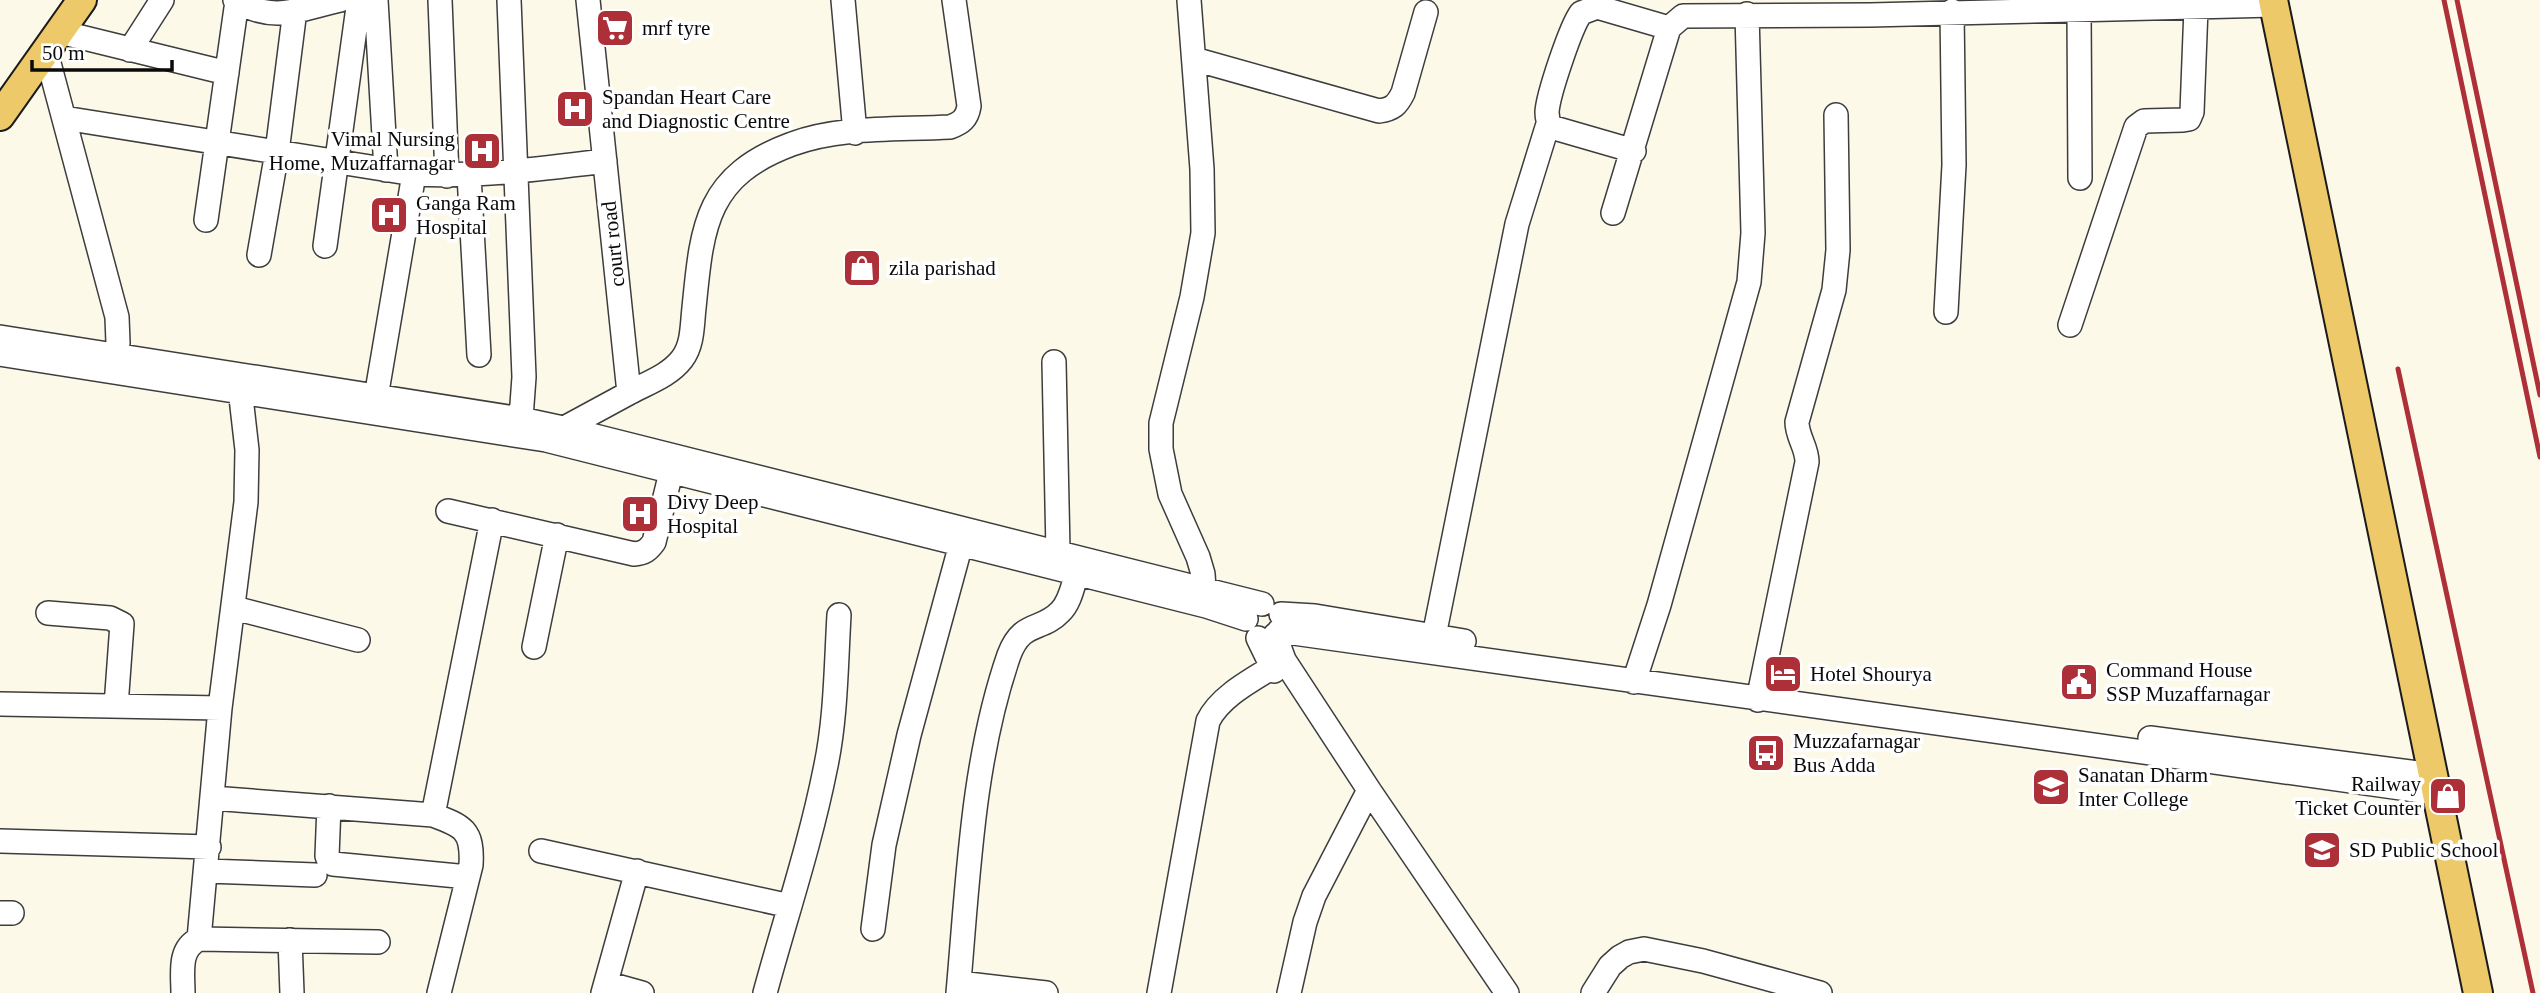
<svg xmlns="http://www.w3.org/2000/svg" width="2540" height="993" font-family="'Times New Roman',serif">
  <style>
    .lines { fill: none; stroke-linecap: round; stroke-linejoin: round }
    .minor-casing { stroke: #3d3d3d; stroke-width: 26 }
    .major-casing { stroke: #1b1b1b; stroke-width: 32 }
    .minor { stroke: #fff; stroke-width: 23 }
    .major { stroke: #edc969; stroke-width: 28 }
    .rail { stroke: #ad2f38; stroke-width: 5 }
    .labels { text-anchor: middle; dominant-baseline: central; stroke-width: 7; stroke-linejoin: round; paint-order: stroke }
    .poi-label { font-size: 21px; fill: #0a0a0a; stroke: #fff; text-anchor: start }
    .street-label { font-size: 21px; fill: #0a0a0a; stroke: #fff }
  </style>
  <rect width="100%" height="100%" fill="#fdf9e9"/>
  <g class="lines">
    <defs>
      <path id="minor" d="M235,0c39,24 64,9 105,0
        M376,0l10,170
        M440,0l7,176
        M509,0l15,377 -4,55
        M843,0l12,133
        M1189,0l13,169 1,64 -11,64 -31,126v26l9,45 28,63 5,17 2,29
        M2079,10l1,168
        M60,32l167,41
        M130,50l32,-50
        M46,52l71,265 1,26 -4,25
        M1194,59l185,52c14,-2 18,-6 24,-18l23,-81
        M64,118l350,56c64,3 127,-5 191,-13
        M1634,151l-83,-24c-3,-5 -4,-9 -4,-15 1,-17 24,-86 34,-99l16,-6 72,21
        M469,175l10,180
        M1613,213l56,-185 14,-12 187,-1 404,-10
        M206,220l31,-219
        M325,246l34,-246
        M259,255l18,-103 18,-142
        M1946,312l8,-147 -2,-154
        M2070,325l66,-198 8,-6 39,-1 6,-1 3,-7 4,-104
        M0,337l521,82 42,9 699,176
        M0,354l546,86 660,166 40,13
        M1054,362l4,189
        M629,393c18,-10 40,-17 53,-34 11,-14 10,-34 12,-51 8,-81 11,-132 98,-164 48,-18 107,-14 158,-17 11,-4 17,-8 19,-21l-15,-106
        M374,409l40,-235
        M557,432l72,-39 -41,-393
        M448,511l186,43c11,-1 14,-4 20,-12l20,-82
        M234,608l124,32
        M48,613l62,5 12,6 -6,82
        M1281,614l34,2 149,25
        M1279,631l1157,162
        M1275,635l9,25 85,130 138,203
        M1434,636l83,-412 31,-100
        M1258,638l16,33
        M534,647l23,-112
        M1634,682l25,-77 90,-323 4,-49 -6,-219
        M1758,700l49,-238c0,-15 -10,-25 -10,-40l37,-132 4,-40 -2,-135
        M0,704l220,4
        M2150,738l283,37
        M212,798l221,17 59,-295
        M329,806l-2,50 2,5 4,3 135,13
        M433,815c30,11 40,15 38,50l-32,128
        M0,841l209,6
        M541,851l249,55
        M207,871l108,4
        M0,913h12
        M873,929l11,-84 25,-110 52,-191
        M199,939l179,3
        M290,940l2,53
        M606,983l36,10
        M959,983l87,10
        M183,993c0,-20 -5,-44 16,-54l21,-231 26,-206 1,-52 -8,-70
        M603,993l34,-122
        M765,993c20,-74 45,-148 60,-223 11,-50 11,-104 14,-155
        M958,993c10,-111 14,-232 51,-338 13,-35 32,-23 51,-43 10,-9 13,-27 17,-39
        M1159,993l49,-272c13,-27 50,-44 76,-61
        M1289,993l16,-71 9,-26 55,-106
        M1593,993l17,-27 10,-9 9,-5 15,-3 59,12 117,32"/>
      <path id="major" d="M2273,0l205,993
        M0,116l82,-116"/>
    </defs>
    <use href="#minor" class="minor-casing"/>
    <use href="#major" class="major-casing"/>
    <use href="#minor" class="minor"/>
    <use href="#major" class="major"/>
    <path class="rail" d="M2444,0l96,457
      M2457,0l83,395
      M2398,369l135,624"/>
  </g>
  <defs>
    <symbol id="supermarket-square" viewBox="-11 -11 22 22"><rect x="-9" y="-9" width="18" height="18" rx="4" fill="#ad2f38" stroke="#fff"/><path d="M-6-5.5h2.5l.6 2H6L4.5 2H-2.5L-4.4-4H-6ZM-1.5 3.2a1.3 1.3 0 1 0 .1 0ZM3 3.2a1.3 1.3 0 1 0 .1 0Z" fill="#fff"/></symbol>
    <symbol id="hospital-square" viewBox="-11 -11 22 22"><rect x="-9" y="-9" width="18" height="18" rx="4" fill="#ad2f38" stroke="#fff"/><path d="M-5-5h3v3.5h4V-5h3V5h-3V1.5h-4V5h-3Z" fill="#fff"/></symbol>
    <symbol id="shop-square" viewBox="-11 -11 22 22"><rect x="-9" y="-9" width="18" height="18" rx="4" fill="#ad2f38" stroke="#fff"/><path d="M-5-2.5h2.3a2.7 3.5 0 0 1 5.4 0H5L5.5 6h-11ZM-1.5-2.5h3a1.5 2.3 0 0 0-3 0Z" fill="#fff"/></symbol>
    <symbol id="hotel-square" viewBox="-11 -11 22 22"><rect x="-9" y="-9" width="18" height="18" rx="4" fill="#ad2f38" stroke="#fff"/><path d="M-6-4.5h1.5V1H6V5H4.5V3h-9V5H-6ZM-4 0a1.8 1.8 0 1 1 3.6 0ZM.5 0V-2.5h3Q6-2.5 6 0Z" fill="#fff"/></symbol>
    <symbol id="civic-square" viewBox="-11 -11 22 22"><rect x="-9" y="-9" width="18" height="18" rx="4" fill="#ad2f38" stroke="#fff"/><path d="M-.6-6.5H3V-4.5H.6V-3L4-1V1h2V6H-6V1h2V-1L-.6-3ZM-1.2 2.5V6h2.4V2.5Z" fill="#fff"/></symbol>
    <symbol id="bus-square" viewBox="-11 -11 22 22"><rect x="-9" y="-9" width="18" height="18" rx="4" fill="#ad2f38" stroke="#fff"/><path d="M-5-6H5V4H4V6H2V4H-2V6H-4V4H-5ZM-3.5-4V0h7V-4ZM-3.5 1.2v1.5H-2V1.2ZM2 1.2v1.5H3.5V1.2Z" fill="#fff"/></symbol>
    <symbol id="school-square" viewBox="-11 -11 22 22"><rect x="-9" y="-9" width="18" height="18" rx="4" fill="#ad2f38" stroke="#fff"/><path d="M0-5L7-2L0 1L-7-2ZM-4 1L0 2.5L4 1V4Q0 6-4 4Z" fill="#fff"/></symbol>
  </defs>
  <g fill-rule="evenodd">
    <use href="#supermarket-square" x="593" y="6" width="44" height="44"/>
    <use href="#hospital-square" x="553" y="87" width="44" height="44"/>
    <use href="#hospital-square" x="460" y="129" width="44" height="44"/>
    <use href="#hospital-square" x="367" y="193" width="44" height="44"/>
    <use href="#shop-square" x="840" y="246" width="44" height="44"/>
    <use href="#hospital-square" x="618" y="492" width="44" height="44"/>
    <use href="#hotel-square" x="1761" y="652" width="44" height="44"/>
    <use href="#civic-square" x="2057" y="660" width="44" height="44"/>
    <use href="#bus-square" x="1744" y="731" width="44" height="44"/>
    <use href="#school-square" x="2029" y="765" width="44" height="44"/>
    <use href="#shop-square" x="2426" y="774" width="44" height="44"/>
    <use href="#school-square" x="2300" y="828" width="44" height="44"/>
  </g>
  <g class="labels">
    <g class="poi-label">
      <text x="642" y="28">mrf tyre</text>
      <text x="602" y="97">Spandan Heart Care<tspan x="602" dy="24">and Diagnostic Centre</tspan></text>
      <text x="455" y="139" text-anchor="end">Vimal Nursing<tspan x="455" dy="24">Home, Muzaffarnagar</tspan></text>
      <text x="416" y="203">Ganga Ram<tspan x="416" dy="24">Hospital</tspan></text>
      <text x="889" y="268">zila parishad</text>
      <text x="667" y="502">Divy Deep<tspan x="667" dy="24">Hospital</tspan></text>
      <text x="2106" y="670">Command House<tspan x="2106" dy="24">SSP Muzaffarnagar</tspan></text>
      <text x="1810" y="674">Hotel Shourya</text>
      <text x="1793" y="741">Muzzafarnagar<tspan x="1793" dy="24">Bus Adda</tspan></text>
      <text x="2078" y="775">Sanatan Dharm<tspan x="2078" dy="24">Inter College</tspan></text>
      <text x="2421" y="784" text-anchor="end">Railway<tspan x="2421" dy="24">Ticket Counter</tspan></text>
      <text x="2349" y="850">SD Public School</text>
    </g>
    <g class="street-label">
      <text transform="translate(613 244) rotate(-96)">court road</text>
    </g>
  </g>
  <path d="M32 60v10h140v-10" fill="none" stroke="#0a0a0a" stroke-width="3.5"/>
  <text x="42" y="60" font-size="21" fill="#0a0a0a" stroke="#ffffff" stroke-width="5" paint-order="stroke">50 m</text>
</svg>
